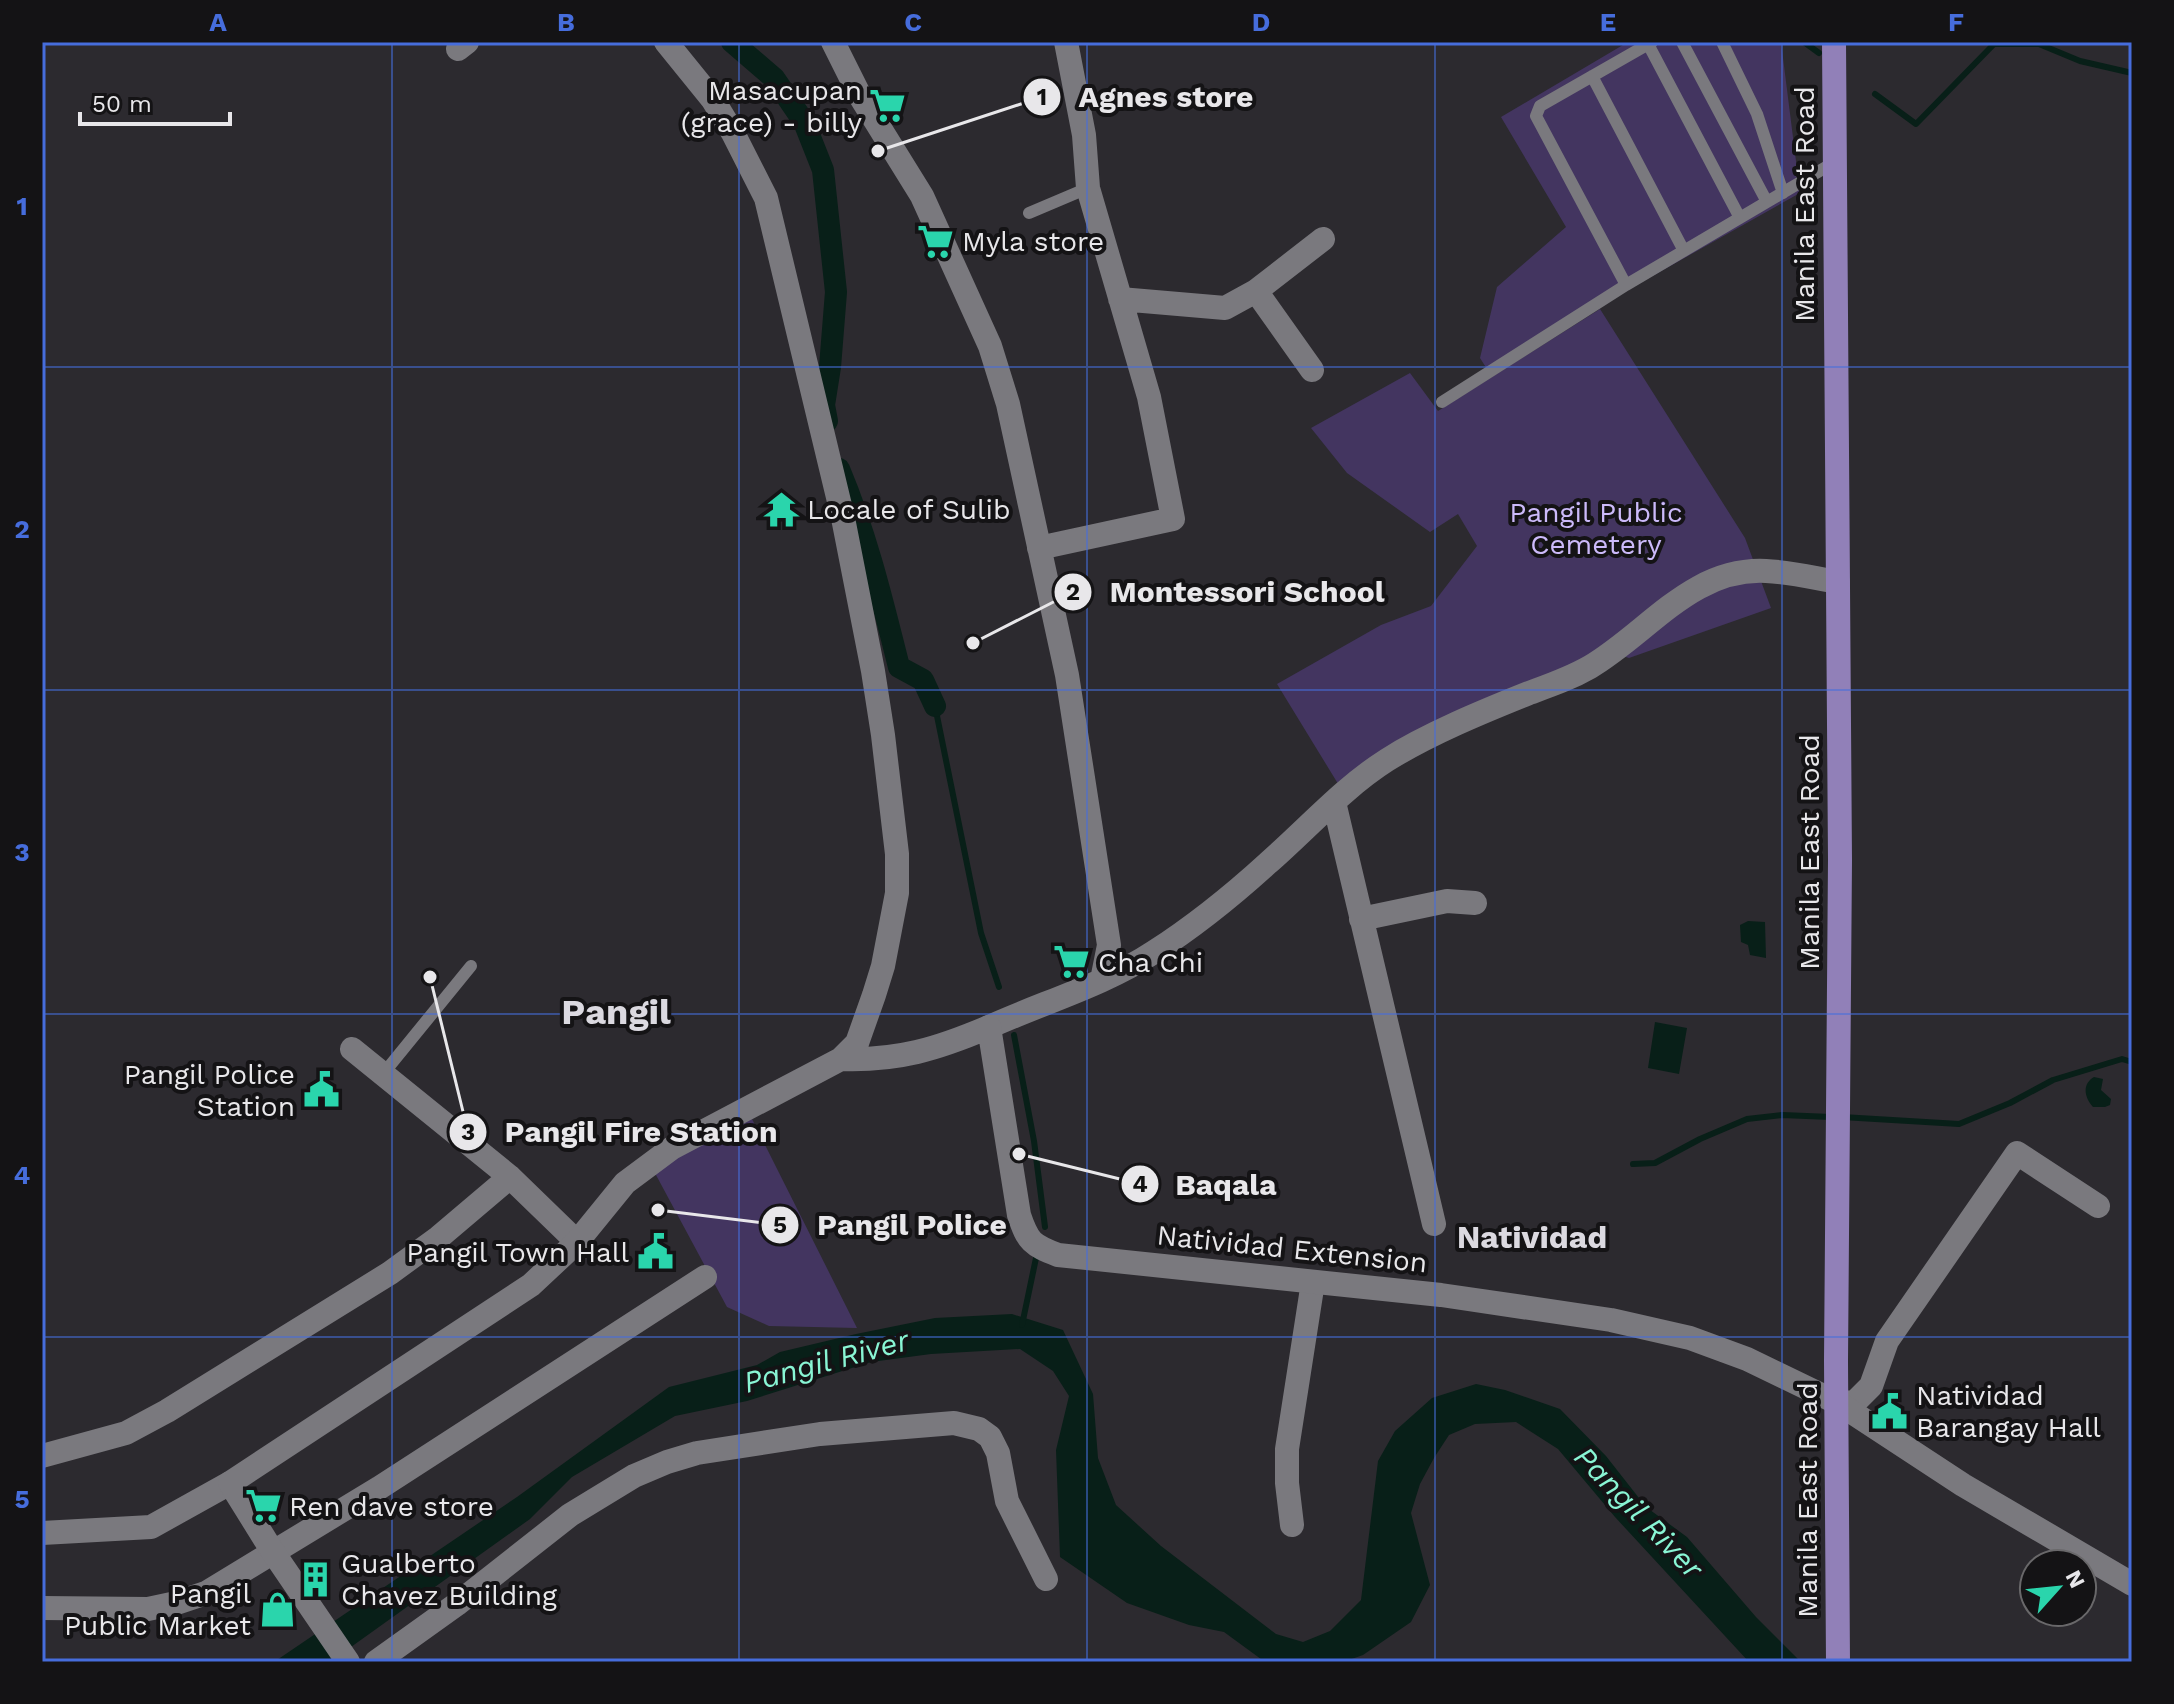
<svg xmlns="http://www.w3.org/2000/svg" width="2174" height="1704" font-family="'Work Sans',sans-serif">
  <style>
    .green { fill: #433560 }
    .water { fill: #081f18 }
    .lines { fill: none; stroke-linecap: round; stroke-linejoin: round }
    .stream { stroke: #081f18; stroke-width: 6 }
    .canal { stroke: #081f18; stroke-width: 22 }
    .lane { stroke: #7a797e; stroke-width: 12 }
    .street { stroke: #7a797e; stroke-width: 24 }
    .secondary { stroke: #7a797e; stroke-width: 24 }
    .primary { stroke: #9180b8; stroke-width: 24 }
    .grid { fill: none; stroke: #466ddc; stroke-width: 2; stroke-opacity: 0.55 }
    .labels { text-anchor: middle; dominant-baseline: central; stroke-width: 8; stroke-linejoin: round; paint-order: stroke }
    .poi-label { font-size: 28px; fill: #e8e7ea; stroke: #141315; text-anchor: start }
    .street-label { font-size: 28px; fill: #e8e7ea; stroke: #141315 }
    .park-label { font-size: 28px; fill: #ccbafa; stroke: #141315 }
    .water-label { font-size: 30px; font-style: italic; fill: #89f5d4; stroke: #141315 }
    .quarter-label { font-size: 32px; font-weight: bold; fill: #dbd9e0; stroke: #141315 }
    .district-label { font-size: 36px; font-weight: bold; fill: #dbd9e0; stroke: #141315 }
    .leader { fill: none; stroke: #e8e7ea; stroke-width: 3 }
    .callout-dot { fill: #e8e7ea; stroke: #141315; stroke-width: 3 }
    .mark-label { font-size: 24px; text-anchor: middle; font-weight: bold; fill: #111 }
    .callout-label { font-size: 30px; text-anchor: middle; font-weight: bold; fill: #e8e7ea; stroke: #141315; stroke-width: 8; stroke-linejoin: round; paint-order: stroke }
    .neatline { fill: none; stroke: #466ddc; stroke-width: 3 }
    .grid-label { font-size: 26px; text-anchor: middle; font-weight: bold; fill: #466ddc }
  </style>
  <rect width="100%" height="100%" fill="#2c2a2f"/>
  <path class="green" d="M1628,42h153l19,151 -313,176 -7,-11 17,-71 69,-60 -65,-110z
    M1600,309l145,229 26,70 -142,50 -27,-9 -262,138 -63,-103 104,-59 50,-19 46,-60 -19,-32 -28,18 -83,-59 -36,-45 99,-55 28,38z
    M752,1119l105,209 -88,-2 -42,-19 -71,-132 1,-7z"/>
  <path class="water" d="M1748,921l17,1 1,36 -16,-3 -2,-10 -7,-3 -1,-17z
    M1655,1022l32,6 -8,46 -31,-6z
    M2094,1077l9,2 -2,11 10,9 -1,6 -5,2h-12c-9,-10 -11,-23 1,-30z
    M1012,1314l51,16 30,64 5,64 18,47 45,41 115,88 27,8 27,-11 31,-31 17,-139 17,-30 37,-33 44,-14 29,6 55,19 46,47 40,51 41,30 69,80 45,45h-52l-134,-145 -57,-68 -42,-27 -41,2 -26,11 -15,23 -14,26 -9,29 19,72 -19,37 -48,33 -20,7h-78l-41,-30 -35,-7 -62,-22 -67,-46 -4,-107 13,-54 -16,-25 -33,-22 -89,5 -60,8 -124,39 -72,15 -103,61 -42,42 -200,143h-56l243,-165 152,-110 88,-22 23,-13 76,-18 79,-16z"/>
  <g class="lines">
    <path class="stream" d="M1804,42l15,11
      M1875,94l41,30 78,-80h45l41,17 52,12
      M935,706l46,227 18,54
      M1014,1035l20,106 11,86
      M1842,1117l117,7 51,-21 43,-23 69,-21 10,3
      M1633,1164l22,-1 45,-24 47,-20 35,-4 49,2
      M1022,1325l14,-67"/>
    <path class="canal" d="M732,42l42,36 30,44 19,48 13,122 -6,75 -6,38 3,16
      M839,469c27,64 43,130 60,198l24,13 12,26"/>
    <path class="lane" d="M1682,42l85,160
      M1722,42l35,72 26,79
      M1648,44l92,174
      M1592,76l92,175
      M1029,213l59,-25
      M1626,285l-90,-169 4,-10 112,-64
      M1442,402l184,-117 207,-122
      M383,1074l88,-108"/>
    <path class="street" d="M833,42l27,54 62,100 68,150 18,58 59,271 42,270 -7,35
      M458,49l9,-7
      M1256,291l56,79
      M1120,299l105,9 31,-17 67,-52
      M1039,548l134,-29 -24,-122 -61,-209 -4,-53 -18,-93
      M1334,802l100,422
      M1361,919l86,-18 28,2
      M989,1027c55,-25 115,-42 165,-75 39,-25 80,-58 114,-89 39,-34 75,-75 119,-103 41,-26 97,-49 142,-67 22,-8 40,-14 61,-26 58,-34 102,-100 176,-96 24,1 48,7 72,11
      M352,1049l158,128 67,65
      M1838,1403l17,-1 16,-16 16,-45 130,-188 81,53
      M42,1456l84,-23 41,-22 223,-138 48,-35 72,-61
      M1292,1525l-5,-42v-34l26,-167
      M42,1533l109,-6 79,-44
      M42,1608l106,1 28,-6 30,-10 173,-105 326,-211
      M376,1662l81,-58 113,-89 64,-39 33,-14 30,-9 123,-19 134,-11 25,6 11,8 8,16 9,48 39,78"/>
    <path class="secondary" d="M841,1059c57,2 96,-10 148,-32l30,188c9,27 13,30 39,40l383,40 170,25 79,18 57,21 91,44 125,82 169,99
      M348,1662l-75,-110 -43,-69 301,-198 46,-43 48,-59 47,-35 169,-89 16,-16 17,-48 9,-29 14,-73v-39l-14,-119 -10,-64 -30,-153 -77,-320 -33,-65 -20,-33 -47,-58"/>
    <path class="primary" d="M1834,42l6,818 -4,501 2,301"/>
  </g>
  <path class="grid" d="M392,42v1620M739,42v1620M1087,42v1620M1435,42v1620M1782,42v1620M42,367h2090M42,690h2090M42,1014h2090M42,1337h2090"/>
  <defs>
    <symbol id="supermarket-bare" viewBox="-9 -9 18 18"><path d="M-6-5.5h2.5l.6 2H6L4.5 2H-2.5L-4.4-4H-6ZM-1.5 3.2a1.3 1.3 0 1 0 .1 0ZM3 3.2a1.3 1.3 0 1 0 .1 0Z" fill="#2ad5ac" stroke="#141315" stroke-width="2.5" paint-order="stroke"/></symbol>
    <symbol id="temple-bare" viewBox="-9 -9 18 18"><path d="M0-6L5-2H3V0L6.5 2.5H4V6H1.5V3h-3V6H-4V2.5H-6.5L-3 0V-2H-5Z" fill="#2ad5ac" stroke="#141315" stroke-width="2.5" paint-order="stroke"/></symbol>
    <symbol id="civic-bare" viewBox="-9 -9 18 18"><path d="M-.6-6.5H3V-4.5H.6V-3L4-1V1h2V6H-6V1h2V-1L-.6-3ZM-1.2 2.5V6h2.4V2.5Z" fill="#2ad5ac" stroke="#141315" stroke-width="2.5" paint-order="stroke"/></symbol>
    <symbol id="building-bare" viewBox="-9 -9 18 18"><path d="M-4-6H4V6H1V3H-1V6H-4ZM-2.5-4.3h1.7v1.8h-1.7ZM.8-4.3h1.7v1.8H.8ZM-2.5-1h1.7V.8h-1.7ZM.8-1h1.7V.8H.8Z" fill="#2ad5ac" stroke="#141315" stroke-width="2.5" paint-order="stroke"/></symbol>
    <symbol id="shop-bare" viewBox="-9 -9 18 18"><path d="M-5-2.5h2.3a2.7 3.5 0 0 1 5.4 0H5L5.5 6h-11ZM-1.5-2.5h3a1.5 2.3 0 0 0-3 0Z" fill="#2ad5ac" stroke="#141315" stroke-width="2.5" paint-order="stroke"/></symbol>
  </defs>
  <g fill-rule="evenodd">
    <use href="#supermarket-bare" x="862" y="80" width="51" height="51"/>
    <use href="#supermarket-bare" x="910" y="216" width="51" height="51"/>
    <use href="#temple-bare" x="756" y="484" width="51" height="51"/>
    <use href="#supermarket-bare" x="1046" y="936" width="51" height="51"/>
    <use href="#civic-bare" x="296" y="1064" width="51" height="51"/>
    <use href="#civic-bare" x="630" y="1226" width="51" height="51"/>
    <use href="#civic-bare" x="1864" y="1386" width="51" height="51"/>
    <use href="#supermarket-bare" x="238" y="1480" width="51" height="51"/>
    <use href="#building-bare" x="290" y="1554" width="51" height="51"/>
    <use href="#shop-bare" x="252" y="1584" width="51" height="51"/>
  </g>
  <g class="labels">
    <g class="poi-label">
      <text x="862" y="90" text-anchor="end">Masacupan<tspan x="862" dy="32">(grace) - billy</tspan></text>
      <text x="962" y="241">Myla store</text>
      <text x="807" y="509">Locale of Sulib</text>
      <text x="1098" y="962">Cha Chi</text>
      <text x="295" y="1074" text-anchor="end">Pangil Police<tspan x="295" dy="32">Station</tspan></text>
      <text x="629" y="1252" text-anchor="end">Pangil Town Hall</text>
      <text x="1916" y="1395">Natividad<tspan x="1916" dy="32">Barangay Hall</tspan></text>
      <text x="289" y="1506">Ren dave store</text>
      <text x="341" y="1563">Gualberto<tspan x="341" dy="32">Chavez Building</tspan></text>
      <text x="251" y="1593" text-anchor="end">Pangil<tspan x="251" dy="32">Public Market</tspan></text>
    </g>
    <g class="street-label">
      <text transform="translate(1804 204) rotate(-90)">Manila East Road</text>
      <text transform="translate(1809 852) rotate(-90)">Manila East Road</text>
      <text transform="translate(1292 1249) rotate(6)">Natividad Extension</text>
      <text transform="translate(1807 1500) rotate(-90)">Manila East Road</text>
    </g>
    <g class="park-label">
      <text x="1596" y="512">Pangil Public<tspan x="1596" dy="32">Cemetery</tspan></text>
    </g>
    <g class="water-label">
      <text transform="translate(826 1361) rotate(-15)">Pangil River</text>
      <text transform="translate(1639 1512) rotate(46)">Pangil River</text>
    </g>
    <g class="quarter-label">
      <text x="1532" y="1237">Natividad</text>
    </g>
    <g class="district-label">
      <text x="616" y="1012">Pangil</text>
    </g>
  </g>
  <path class="leader" d="M878 151L1042 97M973 643L1073 592M430 977L468 1132M1019 1154L1140 1184M658 1210L780 1225"/>
  <g class="callout-dot">
    <circle cx="878" cy="151" r="8"/>
    <circle cx="973" cy="643" r="8"/>
    <circle cx="430" cy="977" r="8"/>
    <circle cx="1019" cy="1154" r="8"/>
    <circle cx="658" cy="1210" r="8"/>
    <circle cx="1042" cy="97" r="20"/>
    <circle cx="1073" cy="592" r="20"/>
    <circle cx="468" cy="1132" r="20"/>
    <circle cx="1140" cy="1184" r="20"/>
    <circle cx="780" cy="1225" r="20"/>
  </g>
  <g class="mark-label">
    <text x="1042" y="105">1</text>
    <text x="1073" y="600">2</text>
    <text x="468" y="1140">3</text>
    <text x="1140" y="1192">4</text>
    <text x="780" y="1233">5</text>
  </g>
  <g class="callout-label">
    <text x="1166" y="107">Agnes store</text>
    <text x="1247" y="602">Montessori School</text>
    <text x="641" y="1142">Pangil Fire Station</text>
    <text x="1226" y="1195">Baqala</text>
    <text x="912" y="1235">Pangil Police</text>
  </g>
  <rect width="2174" height="1704" fill="none" stroke="#141315" stroke-width="88"/>
  <g transform="translate(2058 1588) rotate(63)"><circle r="38" fill="#141315" stroke="#69686a" stroke-width="2"/>
  <path d="M0-6L14 30L0 20L-14 30Z" fill="#2ad5ac"/>
  <text y="-12" font-size="22" font-weight="bold" text-anchor="middle" fill="#e8e7ea">N</text>
  </g>
  <path d="M80 112v12h150v-12" fill="none" stroke="#e8e7ea" stroke-width="4"/>
  <text x="92" y="112" font-size="24" fill="#e8e7ea" stroke="#141315" stroke-width="6" paint-order="stroke">50 m</text>
  <rect x="44" y="44" width="2086" height="1616" class="neatline"/>
  <g class="grid-label">
    <text x="218" y="31">A</text>
    <text x="566" y="31">B</text>
    <text x="913" y="31">C</text>
    <text x="1261" y="31">D</text>
    <text x="1608" y="31">E</text>
    <text x="1956" y="31">F</text>
    <text x="22" y="215">1</text>
    <text x="22" y="538">2</text>
    <text x="22" y="861">3</text>
    <text x="22" y="1184">4</text>
    <text x="22" y="1508">5</text>
  </g>
</svg>
